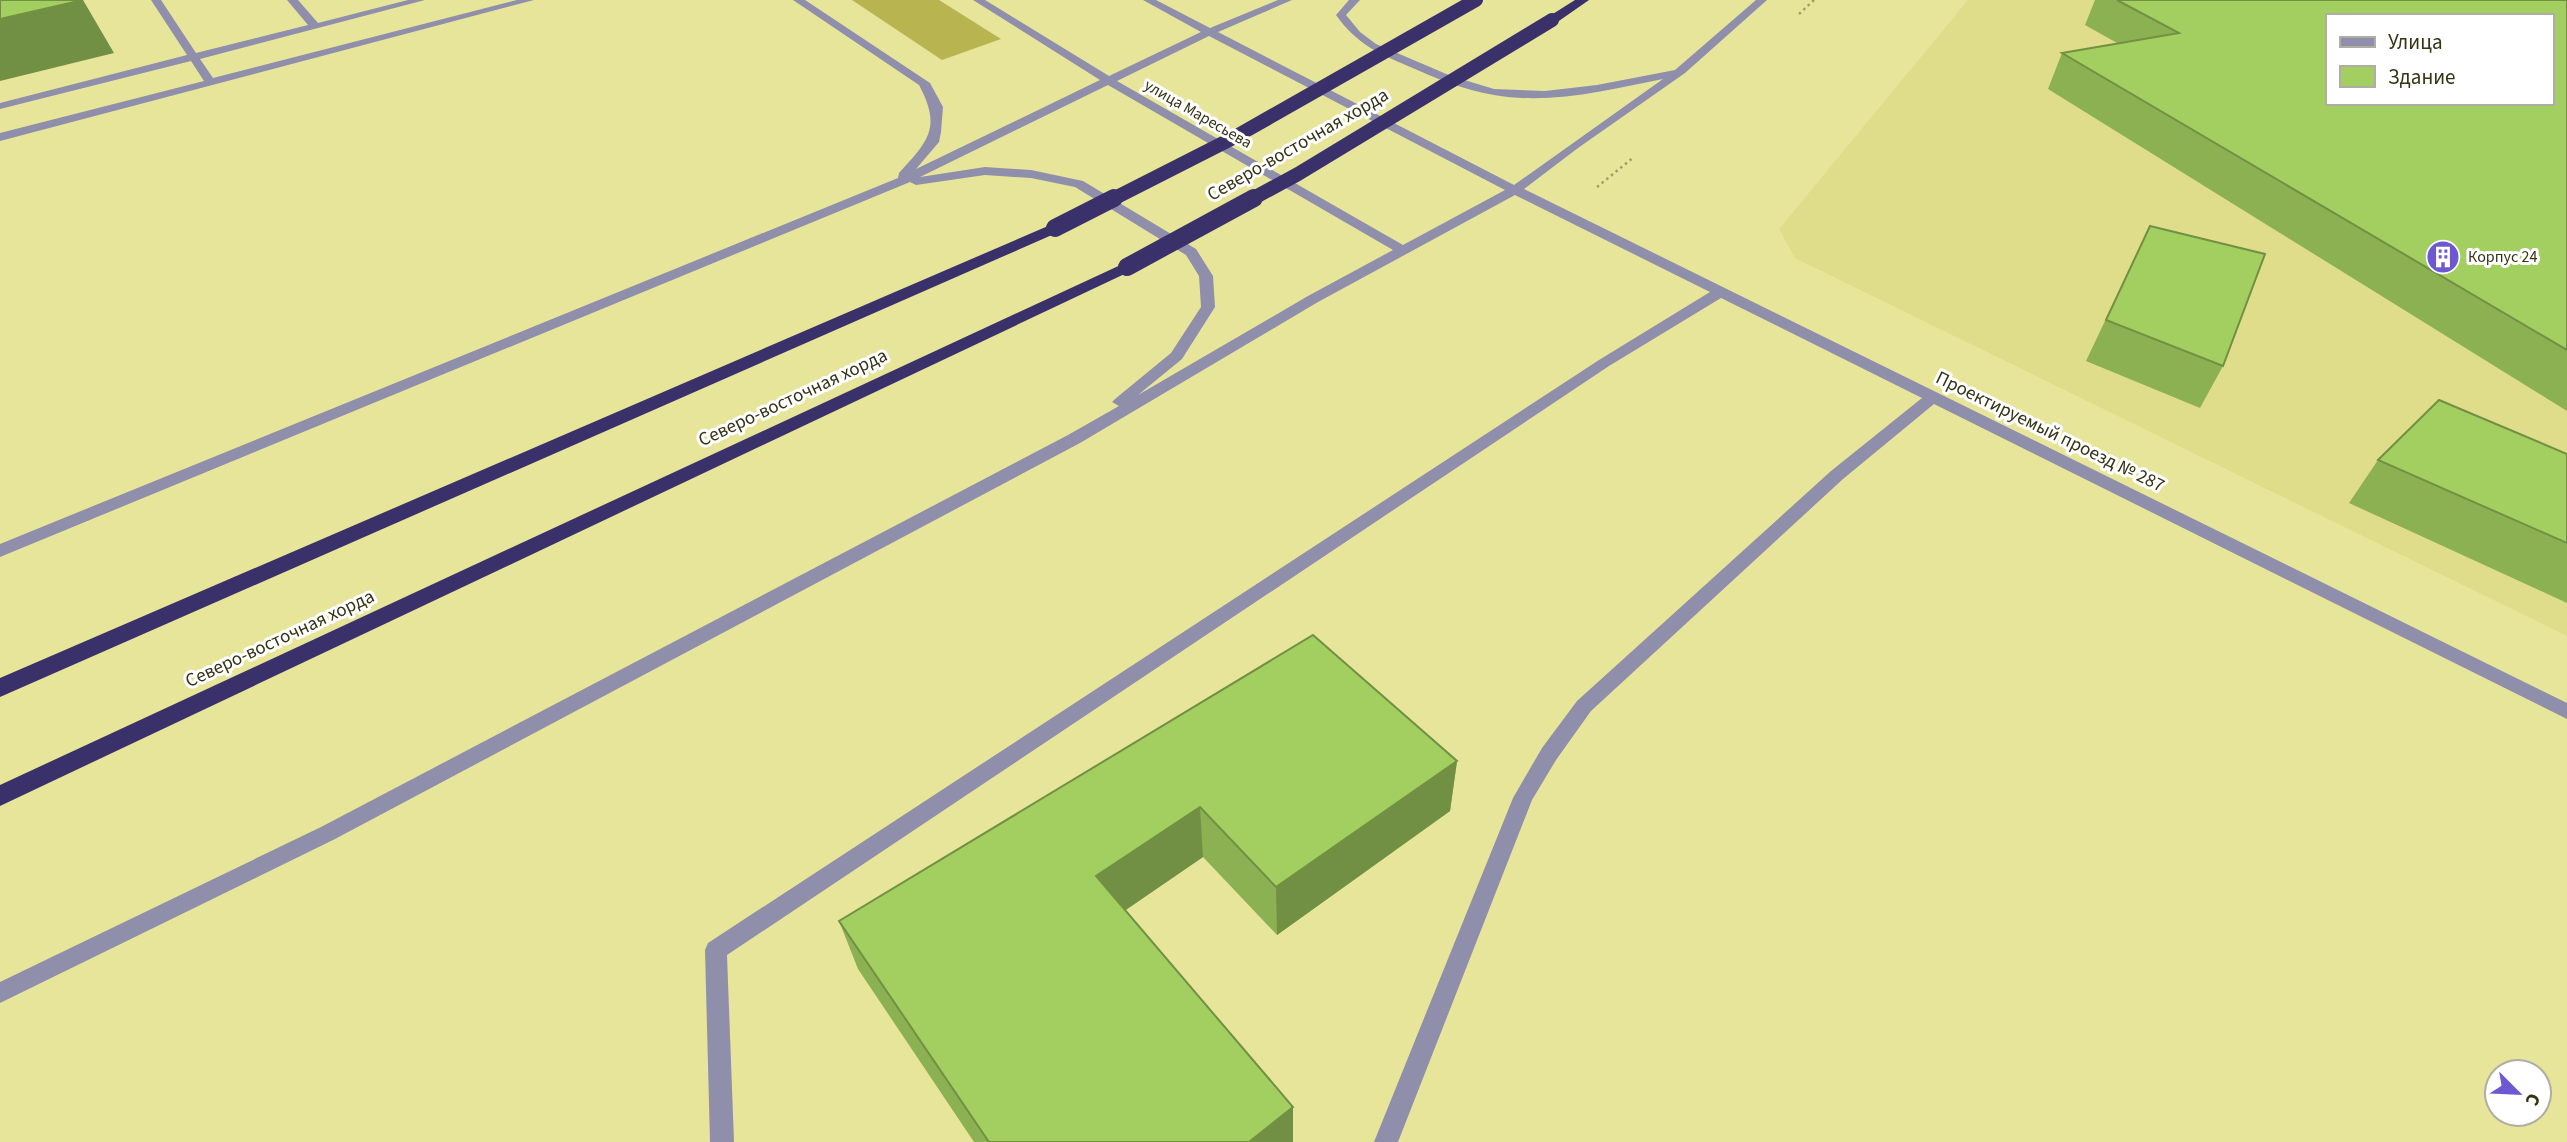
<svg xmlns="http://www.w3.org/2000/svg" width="2567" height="1142" font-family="'Source Sans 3',sans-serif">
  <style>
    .built { fill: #dfdd8a; fill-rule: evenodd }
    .green { fill: #b8b450 }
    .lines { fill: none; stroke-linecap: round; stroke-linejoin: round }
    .path { stroke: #9f9e65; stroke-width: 2.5; stroke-dasharray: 2.5 3.5; stroke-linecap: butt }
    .minor { fill: #8f8eab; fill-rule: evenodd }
    .highway { fill: #3a316a; fill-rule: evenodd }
    .highway-bridge-far1 { stroke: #3a316a; stroke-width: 14 }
    .highway-bridge { stroke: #3a316a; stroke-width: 18 }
    .wall { fill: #8cb153 }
    .shaded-wall { fill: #729043 }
    .building { fill: #a3ce60; stroke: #729043; stroke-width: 2; fill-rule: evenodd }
    .labels { text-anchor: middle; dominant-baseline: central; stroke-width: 6; stroke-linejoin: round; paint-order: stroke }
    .far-street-label { font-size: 16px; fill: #353416; stroke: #fff }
    .far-poi-label { font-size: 16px; fill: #353416; stroke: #fff; text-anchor: start }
    .street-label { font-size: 19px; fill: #353416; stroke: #fff }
  </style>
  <rect width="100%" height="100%" fill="#e7e59a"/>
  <path class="built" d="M1968,0h599v636l-772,-378 -16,-29zM2327,16h224v87h-224z"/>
  <path class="green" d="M852,0h87l62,39 -59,21z"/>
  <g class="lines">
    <path class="path" d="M1799,14l15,-14
      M1597,187l37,-30"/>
    <path class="minor" d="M151,0h10l35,53 112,-28 -21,-25h11l20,23 90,-23h17l-225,59 13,19 304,-78h17l-534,141v-8l204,-52 -13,-20 -191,48v-6l187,-48z
      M793,0h12l125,83 13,24 -2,25 -2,10 -23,27 184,-89 -127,-80h12l124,76 92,-44 -58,-32h13l54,28 68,-28h14l-74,32 296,153 149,-106c-55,11 -113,26 -169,16 -31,-5 -58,-17 -86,-29 -31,-13 -52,-23 -72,-51l13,-15h11l-14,15 14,17 16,12 75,32 43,13 51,2 52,-6 78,-15 81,-70h11l-82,73 -107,75 -54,41 1043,514v16l-633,-315 -91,75 -252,232 -35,49 -24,40 -134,342h-24l139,-344 29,-50 35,-47 254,-230 91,-73 -201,-100 -112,68 -882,589 7,187h-24l-5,-192 3,-7 891,-583 111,-68 -195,-97 -197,107 -238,141 -745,396 -335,164v-21l321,-155 747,-392 51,-29 -7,-4 3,-3 56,-46 30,-46 -2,-31 -13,-21 -111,-68 -44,-9 -46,-3 -69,10 -6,-3 -910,375v-13l898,-366 1,-5c29,-32 43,-45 20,-88zM1209,36l296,154 -102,55 -286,-164zM1108,85l285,165 -85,46 -170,99 44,-36 33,-52 -2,-31 -17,-27 -113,-68 -52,-11 -46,-3 -65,10z"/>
    <path class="highway" d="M1575,0h14l-33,23h-8v-6z
      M1055,223l8,5 -2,3 -1061,466v-19z
      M1127,262l8,5 -2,3 -1133,536v-21z"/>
    <path class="highway-bridge-far1" d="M1111,200l122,-62 243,-138
      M1250,200l48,-26 254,-154"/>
    <path class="highway-bridge" d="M1055,228l59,-30
      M1127,267l127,-69"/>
  </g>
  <path class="wall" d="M2095,0h472v411l-519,-322 14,-36 55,-10 -32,-18z
    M2150,226l73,140 -23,42 -114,-47z
    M2567,454v149l-218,-100 29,-43z
    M1313,635l144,126 -7,50 -173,124 -74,-78 -78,53 168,232h-319l-116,-173 -19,-48z"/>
  <path class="shaded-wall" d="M83,0l31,53 -114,28v-62z
    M1457,761l-7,50 -173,124 -1,-48z
    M1200,807l3,50 -99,68 -8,-49z
    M1293,1107v35h-44z"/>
  <path class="building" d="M0,0h83l-83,19z
    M2117,0h450v350l-505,-297 117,-20zM2327,16h224v87h-224z
    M2150,226l115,28 -42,112 -117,-46z
    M2439,400l128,54v89l-189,-83z
    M1313,635l144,126 -181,126 -76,-80 -104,69 197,231 -44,35h-260l-150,-221z"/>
  <defs>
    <symbol id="building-disc" viewBox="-11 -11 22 22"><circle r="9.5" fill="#6e58d2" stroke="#fff"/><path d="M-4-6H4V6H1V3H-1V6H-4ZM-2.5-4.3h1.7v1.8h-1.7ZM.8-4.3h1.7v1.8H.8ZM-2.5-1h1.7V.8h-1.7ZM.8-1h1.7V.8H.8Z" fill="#fff"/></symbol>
  </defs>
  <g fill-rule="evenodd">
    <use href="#building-disc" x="2424" y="238" width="38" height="38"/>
  </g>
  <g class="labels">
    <g class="far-street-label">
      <text transform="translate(1198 114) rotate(30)">улица Маресьева</text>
    </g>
    <g class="far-poi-label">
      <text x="2468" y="257">Корпус 24</text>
    </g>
    <g class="street-label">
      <text transform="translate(1298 145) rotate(-30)">Северо-восточная хорда</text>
      <text transform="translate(793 398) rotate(-25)">Северо-восточная хорда</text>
      <text transform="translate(2050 432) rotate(26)">Проектируемый проезд № 287</text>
      <text transform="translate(280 639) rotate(-25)">Северо-восточная хорда</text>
    </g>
  </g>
  <rect x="2326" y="14" width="228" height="91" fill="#ffffff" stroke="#aeaea2" stroke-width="2"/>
  <rect x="2340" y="37" width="35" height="10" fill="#8f8eab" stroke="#aeaea2" stroke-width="2"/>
  <text x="2388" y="49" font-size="21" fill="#353416">Улица</text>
  <rect x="2340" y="66" width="35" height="21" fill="#a3ce60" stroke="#aeaea2" stroke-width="2"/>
  <text x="2388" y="84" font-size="21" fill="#353416">Здание</text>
  <g transform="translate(2518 1093) rotate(114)"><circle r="33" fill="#ffffff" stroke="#aeaea2" stroke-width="2"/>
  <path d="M0-5L12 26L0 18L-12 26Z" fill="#6e58d2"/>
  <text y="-10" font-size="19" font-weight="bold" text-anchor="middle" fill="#353416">С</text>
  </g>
</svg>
